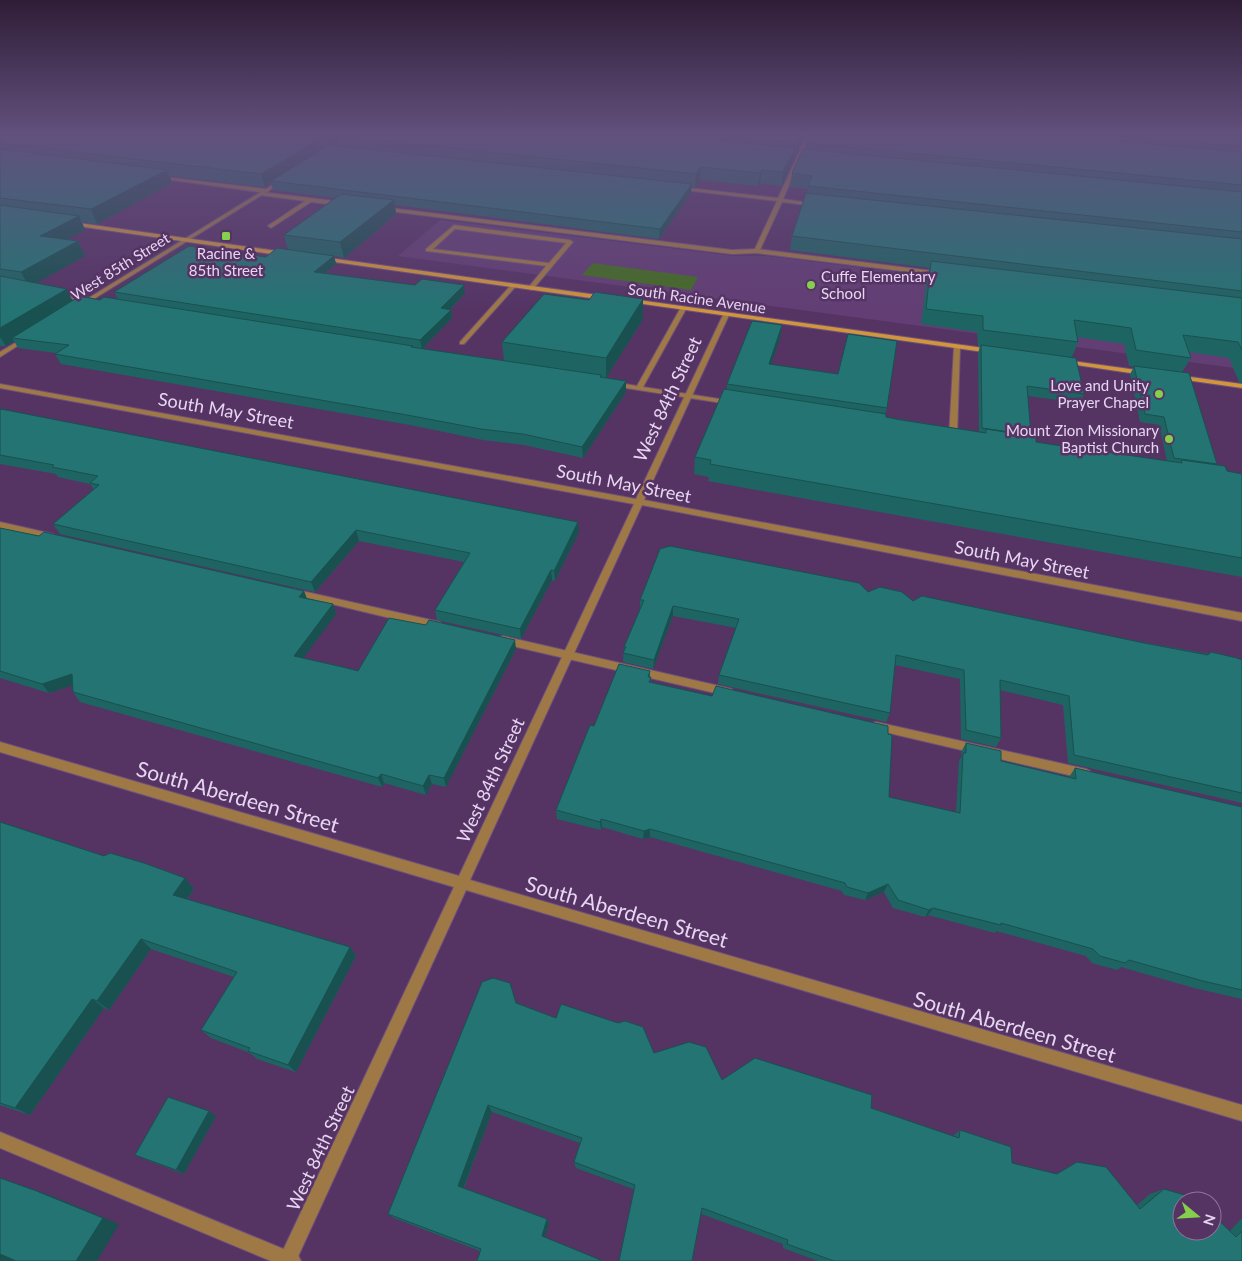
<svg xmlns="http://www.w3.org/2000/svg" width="1242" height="1261" font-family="Lato,sans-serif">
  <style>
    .built { fill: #623e74 }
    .green { fill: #436c22 }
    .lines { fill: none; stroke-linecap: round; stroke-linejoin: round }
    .lane-casing { stroke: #6f517e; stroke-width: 2 }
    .street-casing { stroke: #6f517e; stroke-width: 2 }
    .secondary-casing { stroke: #6f517e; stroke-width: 2 }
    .lane { fill: #9f7945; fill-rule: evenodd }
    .street { fill: #9f7945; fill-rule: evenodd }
    .secondary { fill: #d1953b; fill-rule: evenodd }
    .wall { fill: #1e6463; fill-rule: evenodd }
    .shaded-wall { fill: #185150 }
    .building { fill: #237473; stroke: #185150 }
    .poi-dot { fill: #86cf4c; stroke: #553464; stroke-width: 2 }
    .labels { text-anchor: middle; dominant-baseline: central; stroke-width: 5; stroke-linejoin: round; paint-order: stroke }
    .far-poi-label { font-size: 15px; fill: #e8d5f2; stroke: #553464; text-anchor: end }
    .far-street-label { font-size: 15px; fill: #e8d5f2; stroke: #553464 }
    .street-label { font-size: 18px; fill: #e8d5f2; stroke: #553464 }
    .near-street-label { font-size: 21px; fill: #e8d5f2; stroke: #553464 }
  </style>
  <rect width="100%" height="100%" fill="#553464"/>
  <path class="built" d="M440,220l293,36h34l475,59v54l-844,-113z"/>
  <path class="green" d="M593,263l105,14 -7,13 -109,-15z"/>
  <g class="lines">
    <defs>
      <path id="lane" d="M155,176l111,13 3,2 -3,2 -109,-15z
        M261,192l82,10 3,2 -3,2 -32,-4 -40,26 -3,-2 1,-1 36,-24 -46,-6z
        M382,207l350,43 25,-1 184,23 3,2 -3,2 -184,-23 -25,1 -352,-44v-2z
        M454,225l116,15 3,2 -40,47 -2,1 -3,-2 18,-22 -120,-15v-2zM455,229l111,14 -17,20 -116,-14z
        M512,284l5,1 -53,59h-4v-2z
        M58,293l32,5 3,2 -3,2 -34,-6 -1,-1z
        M683,307l3,2 -43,78 89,14 4,2 -1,2 -122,-19 -4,-2 4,-2 24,4 43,-77z
        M957,345l3,2 -3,90 -4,2 -4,-2 5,-90z
        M0,522l53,12 4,3 -4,3 -53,-12z
        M293,589l147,33 5,4 -5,4 -150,-36 -2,-2z
        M503,636l225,52 4,1 1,3 -1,3 -4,1 -229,-53 -1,-3 1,-3z
        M876,722l210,47 4,2 2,3 -2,3 -4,2 -210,-49 -4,-1 -2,-3 2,-3z
        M0,1132l298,123 3,6h-30l-271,-113z"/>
      <path id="street" d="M807,135h4l-28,64 34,5 -3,2 -32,-4 -23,50 -5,-1 23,-50 -101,-12 3,-2 99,11z
        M282,179l4,1 -202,125 -5,-1z
        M726,313l3,2 -85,185 598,113v8l-600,-116 -172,375 772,225v16l-776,-231 -170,371h-18l176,-374 -454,-135v-10l459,134 175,-372 -634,-116v-4l636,115 87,-184z
        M25,337l5,1 -30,19v-5z"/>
      <path id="secondary" d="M72,222l213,30 3,2 -3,2 -215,-31v-2z
        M322,257l283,39 3,2 -3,2 -285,-40 -1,-1z
        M631,299l360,50 3,2 -3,2 -362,-51 -1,-1z
        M1065,360l79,11 4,2 -4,2 -81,-12 -1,-1z
        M1176,375l66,9v4l-63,-9 -4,-2z"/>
    </defs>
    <use href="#lane" class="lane-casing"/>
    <use href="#street" class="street-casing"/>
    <use href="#secondary" class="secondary-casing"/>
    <use href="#lane" class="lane"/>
    <use href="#street" class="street"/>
    <use href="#secondary" class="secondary"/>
  </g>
  <path class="wall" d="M0,135h805l-9,20h-2l-1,6 -11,25 -22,-3 -2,3 -58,-6 -5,7h-4v6l-32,46 -264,-34 1,9 -52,44 -10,-2 2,8 -11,9 140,20 -15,17h1l1,8 -30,31 82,12 -2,-19 141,-23 -37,59 20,3v11l-43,66 -59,-13 -41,-5 -73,-15 -349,-61 -6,-10 1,-1 -38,-5 -4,-7 -8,5h-6zM339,141l1,5 -8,-1zM319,146l8,1 -7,4zM170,176l95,11 6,-4 2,7 62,8 -51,37 4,15 -22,7 -152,35 4,7 -45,2 -38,-18 50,-27 -7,-15 -11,-2 18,-9 -3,-8 15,2 75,-41z
    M809,135h433v248l-3,-1 -10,-24 -40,-6 2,6 -9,14 35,92 -1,1 11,6 15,3v103l-491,-88 -43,-8 1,-4 -15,-3 1,-17 32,-68v-5l55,-59 -2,13 -9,26 116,44 -2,6 1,3 93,15 -1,-79 2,-7h-2l-1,-14 -56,-8 6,-48 3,-8 -140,-18 2,-14 15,-43 1,-4 -18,-2 2,-14 13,-24 1,-6zM1077,337l47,7 5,22 5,1 -4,7 10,48 19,3 8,36 -61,-9v1l-70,-11 -5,-6 -3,-40 52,7 4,-9 -12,-37 6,-15z
    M0,409l579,123 -24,49 -3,-1 -31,59 -84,-19 -2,-10 29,-48 -105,-21 -44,51 -255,-58 -7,-10 41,-34 -4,-6 -32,-7 -2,-3 -56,-10z
    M0,528l304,63 2,7 27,6 3,10 -33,44 55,13 158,-22 -70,138 -14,-3 -6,11 -42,-12 -2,4 -302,-85 -7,-10 -1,-7 -23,8 -49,-15z
    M868,592l45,9 329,59v143l-174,-40 -5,-58 -63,-15 1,48 -5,9 -35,-8 -1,-60 -65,-14 -5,48 -4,9 -168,-38 1,-9 17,-47 -63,-12 -20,53 -30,-7 1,-15 16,-38v-9z
    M650,671v6l1,5 61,14 176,38 1,63 67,15 3,-51 3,-5 -1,-4 5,-9 35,18 68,16 6,-9 167,39v192l-48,-11 -73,-21 -4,3 -25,-7 -6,-7 -90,-25 -1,2 -67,-18 -3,2 -32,-9 -9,-16 -19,8 -21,-5 -2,-4 -192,-54 -7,2 -41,-12 -1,3 -44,-11 -1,-9 38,-84z
    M0,822l104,34 81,22 9,11 -7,10 163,48 6,9 -60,116 -39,-13 -7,-6 -39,-15 -10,-8 33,-53 -83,-28 -42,61 -5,-2 -74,107 -30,-10z
    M516,1003l40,15 98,35 68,27 149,28 82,28 7,-6 52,33 44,11 21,-12 60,43 13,-11 14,-5 66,42 10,-11 2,-1v42h-424l-35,-13v-4l-207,-76 -2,-6 6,-19 -88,-31 -28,76 83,31 2,5 -69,27 -86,-33 -6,-4z
    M216,1116l-32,58 -40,-15 -9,-4z"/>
  <path class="shaded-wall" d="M327,135h23l-12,1 1,5 -9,6z
    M801,135h4l-9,20 1,-12z
    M317,141l3,12 -49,28v2l-6,4 -4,-13z
    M795,148l-2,13 -11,25 1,-14z
    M701,167l-1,13 -5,7 1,-13z
    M167,170l5,13 -75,41 -6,-15z
    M762,170l-2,13 -2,3 2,-13z
    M692,184l-1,9 -32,46 1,-10z
    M394,200l2,14 -52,44 -4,-16z
    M79,216l6,14 -38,20 -7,-14z
    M78,241l7,15 -56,31 -8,-15z
    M334,256l2,8 -20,16 -2,-8z
    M464,285l1,8 -22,24 -2,-9z
    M67,289l7,15 -62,34 2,3 -8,5 -6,-9v-9z
    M643,299v20l-37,59v-20z
    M451,310l1,8 -30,31 -2,-9z
    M782,325l-2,13 -13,39 2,-13z
    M626,381v11l-43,66 -1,-11z
    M578,522l1,10 -24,49 -1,-10z
    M356,530l3,11 -44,51 -4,-10z
    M551,570l1,10 -31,59 -1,-10z
    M304,591l4,10 -9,-4z
    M333,604l3,10 -38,51 -4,-9z
    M673,606v10l-20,53 1,-9z
    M515,640l1,9 -70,138 -2,-9z
    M72,674l7,9 -30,10 -7,-9z
    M381,774l3,9 -2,4 -4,-9z
    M429,775l3,9 -6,11 -3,-9z
    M601,819l1,8 -1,3 -1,-8z
    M650,829v8l-7,2 1,-8z
    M185,878l9,11 -12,16 -9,-10z
    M888,884l-4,8 -19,8 3,-7z
    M933,908l-5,7 -3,2 4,-7z
    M141,939l10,10 -42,61 -12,-9z
    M350,947l6,9 -60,116 -8,-7z
    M92,999l12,9 -74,107 -15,-7z
    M488,1105l4,7 -30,80 -4,-6z
    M209,1111l7,5 -32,58 -8,-4z
    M34,1190l18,6 67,28 -22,37h-21z
    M547,1219l2,5 -5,16 -2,-4z
    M0,1253l16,4 -2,4h-14z"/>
  <path class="building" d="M0,135h269l48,6 -56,33 -261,-31z
    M340,135h319l136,13 -12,24 -21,-2 -2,3 -59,-6 -5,7 -358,-38z
    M717,135h84l-4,8z
    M809,135h241l192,17v33l-436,-42z
    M1107,135h135v12z
    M329,145l363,39 -32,45 -389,-48z
    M0,149l167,21 -76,39 -91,-11z
    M803,149l439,43v40l-434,-46 4,-10 -20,-3z
    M806,193l436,46v52l-450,-55z
    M341,194l53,6 -54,42 -56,-7z
    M0,205l79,11 -39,20 38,5 -57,31 -21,-3z
    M189,246l77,11 11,-9 57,8 -20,16 101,13 7,-6 42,6 -23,23 10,2 -31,30 -306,-48z
    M931,261l311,37v52l-4,-8 -55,-7 8,23 -55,-8 -5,-22 -57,-8 4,22 -95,-12v-14l-57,-7z
    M0,276l67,13 -67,39z
    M595,292l48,7 -37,59 -104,-16 42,-48 45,6z
    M80,296l20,4 4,-3 309,49 -2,1 190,28 -1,2 26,4 -44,66 -59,-13 -42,-5 -74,-14 -352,-61 14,-9 -57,-7z
    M752,321l30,4 -13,39 69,10 10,-40 49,7 -10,67 -160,-24z
    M981,345l95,13 8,36 -57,-8 4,49 -49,-7z
    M1134,366l55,7 28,91 -43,-6 -10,-41 -19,-3z
    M724,389l162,25v3l15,3 85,13v-4l50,8v5l71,11 -1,-1 76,11 -1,-3 44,6 2,5 15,3v84l-488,-86 -44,-8 1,-4 -16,-3z
    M0,409l6,1 572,112 -24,49 -3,-1 -31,59 -85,-19 35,-57 -114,-23 -45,52 -258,-58 46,-39 -9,-2 8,-7 -46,-9 2,-2 -54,-10z
    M0,528l39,8 5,-4 260,59 -5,6 34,7 -39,52 53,12 11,3 31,-53 37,7 3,-5 86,20 -71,138 -15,-3 -6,11 -42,-12 -3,4 -305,-86 -1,-18 -30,10 -42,-13z
    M670,546l189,37 9,9 12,-5 22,5 11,9 9,-5 222,47 64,12 3,-3 26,6 5,2v133l-168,-38 -5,-59 -69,-16 1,58 -35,-8 -2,-60 -68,-15 -6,58 -171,-38 20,-56 -66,-13 -19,54 -31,-7 3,-6h-2l20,-47h-4l20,-51z
    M619,664l31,7 -2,6h3l-2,5 63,14 4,-10 172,40v8l4,1 -3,62 71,16 3,-60h3v-10l35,8v10l75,18 -1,-11 167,39v183l-39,-9 -74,-21 -4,3 -25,-7 -7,-7 -92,-26v2l-68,-17 -4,2 -31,-10 -10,-16 -20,9 -21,-6 -2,-4 -195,-54 -6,2 -43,-12 -1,3 -44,-12 34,-85 4,1z
    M0,822l104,34 6,-3 34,10 41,15 -12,17 177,52 -62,118 -40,-14 2,-3 -49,-18 36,-58 -96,-33 -44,62 -5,-2 -77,109 -15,-5z
    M493,978l17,5 6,20 40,15 5,-14 57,19 7,-2 18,6 11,26 35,-11 17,5 16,33 33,-22 117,37 -1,13 88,30 1,-8 51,17 1,16 45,11 20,-12 29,5 34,42 24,-20 31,9 4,3h-17v30h30v-17l24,23 6,-6v30h-408l-47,-17 1,-4 -86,-32 -10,53h-73l16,-76 -61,-23 8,-24 -94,-33 -30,81 89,33 -5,17 61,25h-126l4,-12 -93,-35 94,-232z
    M168,1097l41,14 -33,59 -41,-15z
    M0,1178l34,12 69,28 -27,43h-60l-16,-7z"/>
  <linearGradient id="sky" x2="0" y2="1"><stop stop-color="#2f1d37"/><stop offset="0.43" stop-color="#62507d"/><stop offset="1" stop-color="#62507d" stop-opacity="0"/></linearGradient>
  <rect width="1242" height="311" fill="url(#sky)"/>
  <g class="poi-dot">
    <rect x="221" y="231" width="10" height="10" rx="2.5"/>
    <circle cx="811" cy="285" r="5"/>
    <circle cx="1159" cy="394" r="5"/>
    <circle cx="1169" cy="439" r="5"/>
  </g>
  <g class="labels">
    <g class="far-poi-label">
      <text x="226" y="253" text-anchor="middle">Racine &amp;<tspan x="226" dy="17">85th Street</tspan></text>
      <text x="821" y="276" text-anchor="start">Cuffe Elementary<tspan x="821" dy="17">School</tspan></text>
      <text x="1149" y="385">Love and Unity<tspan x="1149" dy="17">Prayer Chapel</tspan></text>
      <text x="1159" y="430">Mount Zion Missionary<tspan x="1159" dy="17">Baptist Church</tspan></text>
    </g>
    <g class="far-street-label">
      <text transform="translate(120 266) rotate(-32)">West 85th Street</text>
      <text transform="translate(697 298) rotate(8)">South Racine Avenue</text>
    </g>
    <g class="street-label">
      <text transform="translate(667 399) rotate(-65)">West 84th Street</text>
      <text transform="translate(226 410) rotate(10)">South May Street</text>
      <text transform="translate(624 483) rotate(11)">South May Street</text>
      <text transform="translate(1022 559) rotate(11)">South May Street</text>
      <text transform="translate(490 780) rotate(-65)">West 84th Street</text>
      <text transform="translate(320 1148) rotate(-65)">West 84th Street</text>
    </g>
    <g class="near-street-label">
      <text transform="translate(238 796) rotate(16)">South Aberdeen Street</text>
      <text transform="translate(627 911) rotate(16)">South Aberdeen Street</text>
      <text transform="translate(1015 1026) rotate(16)">South Aberdeen Street</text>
    </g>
  </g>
  <g transform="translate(1197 1216) rotate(108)"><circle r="24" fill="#553464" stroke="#90749d"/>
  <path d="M0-4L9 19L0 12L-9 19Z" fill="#86cf4c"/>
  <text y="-8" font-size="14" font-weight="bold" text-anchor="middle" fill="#e8d5f2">N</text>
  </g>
</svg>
